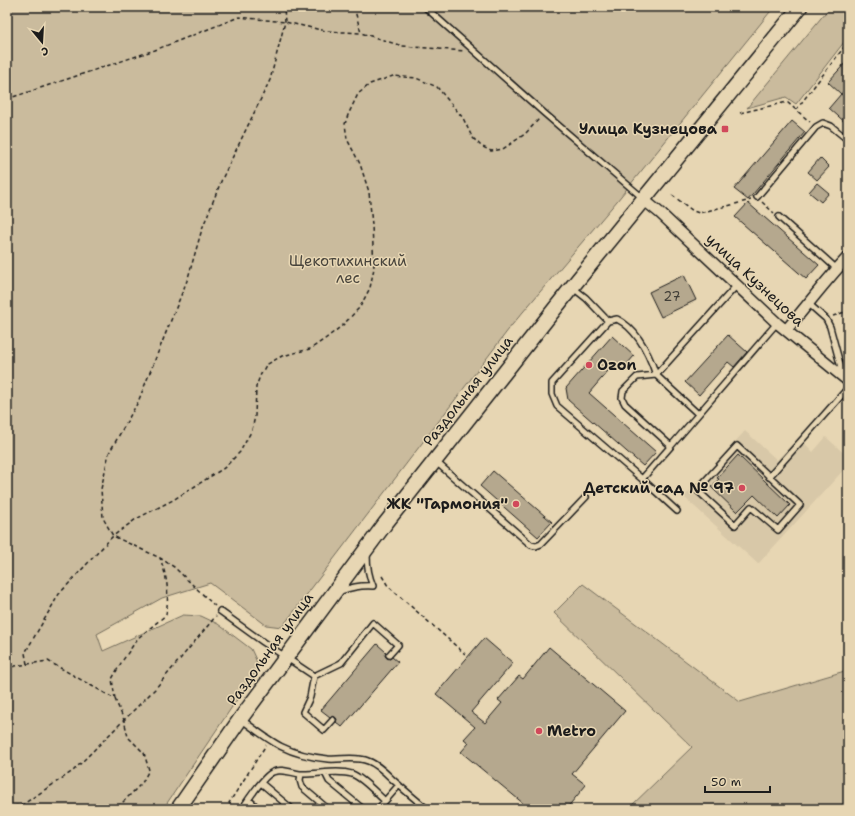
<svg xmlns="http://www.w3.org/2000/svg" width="855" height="816" font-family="'Shantell Sans',sans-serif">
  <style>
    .built { fill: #d8c8a8 }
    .green { fill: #cabb9d; stroke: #736c5c }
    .building { fill: #b5a88e; stroke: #1c1c1c }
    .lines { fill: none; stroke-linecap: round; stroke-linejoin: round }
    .lane-casing { stroke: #1c1c1c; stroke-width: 8 }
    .street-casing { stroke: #1c1c1c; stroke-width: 13 }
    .secondary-casing { stroke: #1c1c1c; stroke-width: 17 }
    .path { stroke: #1c1c1c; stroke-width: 1.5; stroke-dasharray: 4 3; stroke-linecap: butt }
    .lane { stroke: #e7d6b3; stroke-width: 5 }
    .street { stroke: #e7d6b3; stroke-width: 10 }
    .secondary { stroke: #e7d6b3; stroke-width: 14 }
    .poi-dot { fill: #d1495b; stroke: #e7d6b3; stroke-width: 1.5 }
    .labels { text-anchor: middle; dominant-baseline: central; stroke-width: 3; stroke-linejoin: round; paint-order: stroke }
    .number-label { font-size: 13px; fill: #423f38 }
    .poi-label { font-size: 15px; font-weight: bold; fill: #1c1c1c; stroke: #e7d6b3; text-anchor: end }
    .park-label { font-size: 15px; fill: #48443c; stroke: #e7d6b3 }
    .street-label { font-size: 15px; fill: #1c1c1c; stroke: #e7d6b3 }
  </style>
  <rect width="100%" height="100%" fill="#e7d6b3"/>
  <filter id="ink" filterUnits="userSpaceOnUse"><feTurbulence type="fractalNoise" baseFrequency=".025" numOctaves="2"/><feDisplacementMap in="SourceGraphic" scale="8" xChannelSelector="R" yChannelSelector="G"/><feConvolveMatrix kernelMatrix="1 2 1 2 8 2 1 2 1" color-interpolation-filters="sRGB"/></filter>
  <g filter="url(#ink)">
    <path class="built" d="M745,431l32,29 22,-23 14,15 13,-15 22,20v8l-90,99 -74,-67z"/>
    <path class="green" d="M7,7h767l-157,194 -105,124 -230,302 -16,-2 -56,-42 -48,15 -65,36 6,17 80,-36 18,1 17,8 33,25 6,13 -2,11 -92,136h-156z
      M830,7h18v30l-52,67 -10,-7 -39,11z
      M583,584l157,118 108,-32v133l-10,6h-210l64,-62 -138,-134z"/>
    <path class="building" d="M848,60v26l-7,8 -13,-12z
      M841,94l7,6v25l-19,-17z
      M792,121l13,11 -57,68 -14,-11z
      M820,158l9,9 -12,13 -9,-8z
      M817,183l12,10 -8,9 -12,-10z
      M748,203l71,62 -13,14 -71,-62z
      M684,275l12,25 -35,17 -12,-25z
      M728,335l19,17 -13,15 -6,-5 -29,33 -14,-13z
      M612,336l22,20 -12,14 -8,-6 -25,29 67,59 -13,14 -75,-66 -2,-12z
      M738,455l52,50 -12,13 -24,-23 -17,17 -26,-25 8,-8 -2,-1z
      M493,471l59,51 -14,15 -58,-51z
      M484,638l29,25 -42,49 14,11 17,-20 -4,-3 21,-24 4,3 26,-32 76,64 -53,63 14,11 -20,24h-36l-69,-57 8,-9 -5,-4 11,-12 -39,-33z
      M377,644l9,8 -1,4 2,2 3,1 2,-2 6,5 -56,65 -6,-5 1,-3 -2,-2h-5l-9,-7z"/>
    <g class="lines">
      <defs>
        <path id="lane" d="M425,7l119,106 100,86
          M757,197l59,-70 7,-4 8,3 17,14
          M779,217l58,52
          M572,287l14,11 22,23
          M809,304l17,15 4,8 13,48
          M698,414l-42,-39 -19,2 -14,14 -1,7 3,6 46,42 -29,33 -85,-73 -5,-12v-11l56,-62 9,-2c20,10 32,35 39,56l81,-90
          M671,446l106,-123
          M737,446l63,59 -22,25 -27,-23 -16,18 -38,-35z
          M435,461l96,84 5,1 5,-2 45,-47
          M769,477l79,-89
          M642,479l35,32
          M341,591c11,-4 20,-6 32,-5 -5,-11 -6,-20 -6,-32
          M220,611l43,31 51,34
          M314,676l27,-13 32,-40 25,22 -9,10
          M314,676l-4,21 -7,15 21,18 9,-10
          M241,719c31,24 47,36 87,40 13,1 28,-3 40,2 9,3 17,11 24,18 11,10 23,20 35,30
          M325,773l4,8 34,28
          M301,774l-1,6 2,7 26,22
          M261,783l31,26
          M249,800l10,9
          M242,809c6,-9 22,-34 31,-37 8,-4 19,1 27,2 17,1 36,-5 52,0 11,4 24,19 33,27
          M378,809l21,-24"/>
        <path id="street" d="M644,200l16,13 117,110 71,58
          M786,330c21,-24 40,-50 62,-73"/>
        <path id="secondary" d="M178,809l63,-91 144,-194 187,-237 228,-280"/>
      </defs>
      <use href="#lane" class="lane-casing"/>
      <use href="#street" class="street-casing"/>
      <use href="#secondary" class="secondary-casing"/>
      <path class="path" d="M354,7l7,26
        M7,99l148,-49 84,-33 46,5 41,9 35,2 41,13 62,5
        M796,110l52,-68
        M740,113l47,-11 23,20
        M672,195l21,16 6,2 52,-13
        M762,202l12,11
        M833,316l15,-5
        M382,576l6,10 77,68
        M215,606l-41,-39 -14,-9 -47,-22 -10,-18 -2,-29 8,-36 29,-51 50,-124 14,-49 20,-50 48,-99 15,-58 -1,-15
        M27,664l-2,-11 34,-59 54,-58 23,-17 37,-19 51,-32 16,-16 12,-22 3,-14 1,-29 4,-11 6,-11 16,-9 28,-7 15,-10 18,-14 17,-18 10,-19 4,-20 -2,-43 -3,-33 -9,-28 -13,-25 -2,-15 3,-9 10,-21 12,-10 23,-8 23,2 21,9 26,31 9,19 9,9 10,5 12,-2 22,-15 15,-16
        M7,670l8,-4 33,-5 67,38 9,21 4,17 16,16 5,17 -7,13 -26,26
        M115,699l-3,-20 9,-16 17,-25 28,-23c3,-23 2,-35 -6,-57
        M7,808l15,-3 51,-34 82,-82 61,-73
        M236,808l-7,-5 37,-58"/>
      <use href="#lane" class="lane"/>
      <use href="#street" class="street"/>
      <use href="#secondary" class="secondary"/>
    </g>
  </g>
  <g class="poi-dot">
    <rect x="721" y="125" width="8" height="8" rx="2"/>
    <circle cx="589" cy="365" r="4"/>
    <circle cx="742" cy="488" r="4"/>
    <circle cx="516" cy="504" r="4"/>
    <circle cx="539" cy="731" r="4"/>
  </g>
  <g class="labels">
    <g class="number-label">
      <text x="672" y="296">27</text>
    </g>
    <g class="poi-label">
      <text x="717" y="129">Улица Кузнецова</text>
      <text x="597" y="365" text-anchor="start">Ozon</text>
      <text x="734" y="488">Детский сад № 97</text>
      <text x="508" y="504">ЖК "Гармония"</text>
      <text x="547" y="731" text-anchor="start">Metro</text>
    </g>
    <g class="park-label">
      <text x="348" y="261">Щекотихинский<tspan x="348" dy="17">лес</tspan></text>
    </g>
    <g class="street-label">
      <text transform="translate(755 280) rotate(43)">улица Кузнецова</text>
      <text transform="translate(468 391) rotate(-52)">Раздольная улица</text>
      <text transform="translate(270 649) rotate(-54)">Раздольная улица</text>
    </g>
  </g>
  <rect width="855" height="816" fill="none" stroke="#e7d6b3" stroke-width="24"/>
  <rect x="12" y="12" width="831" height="792" fill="none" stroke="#1c1c1c" stroke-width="1.5" filter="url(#ink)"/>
  <g transform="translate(42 42) rotate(162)" stroke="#e7d6b3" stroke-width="3" paint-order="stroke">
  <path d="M0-3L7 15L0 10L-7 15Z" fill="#1c1c1c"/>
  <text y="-6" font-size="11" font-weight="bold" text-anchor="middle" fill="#1c1c1c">С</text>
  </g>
  <path d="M705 786v6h65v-6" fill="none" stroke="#1c1c1c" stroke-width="2"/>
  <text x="711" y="786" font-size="12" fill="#1c1c1c" stroke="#e7d6b3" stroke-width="3" paint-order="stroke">50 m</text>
</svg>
